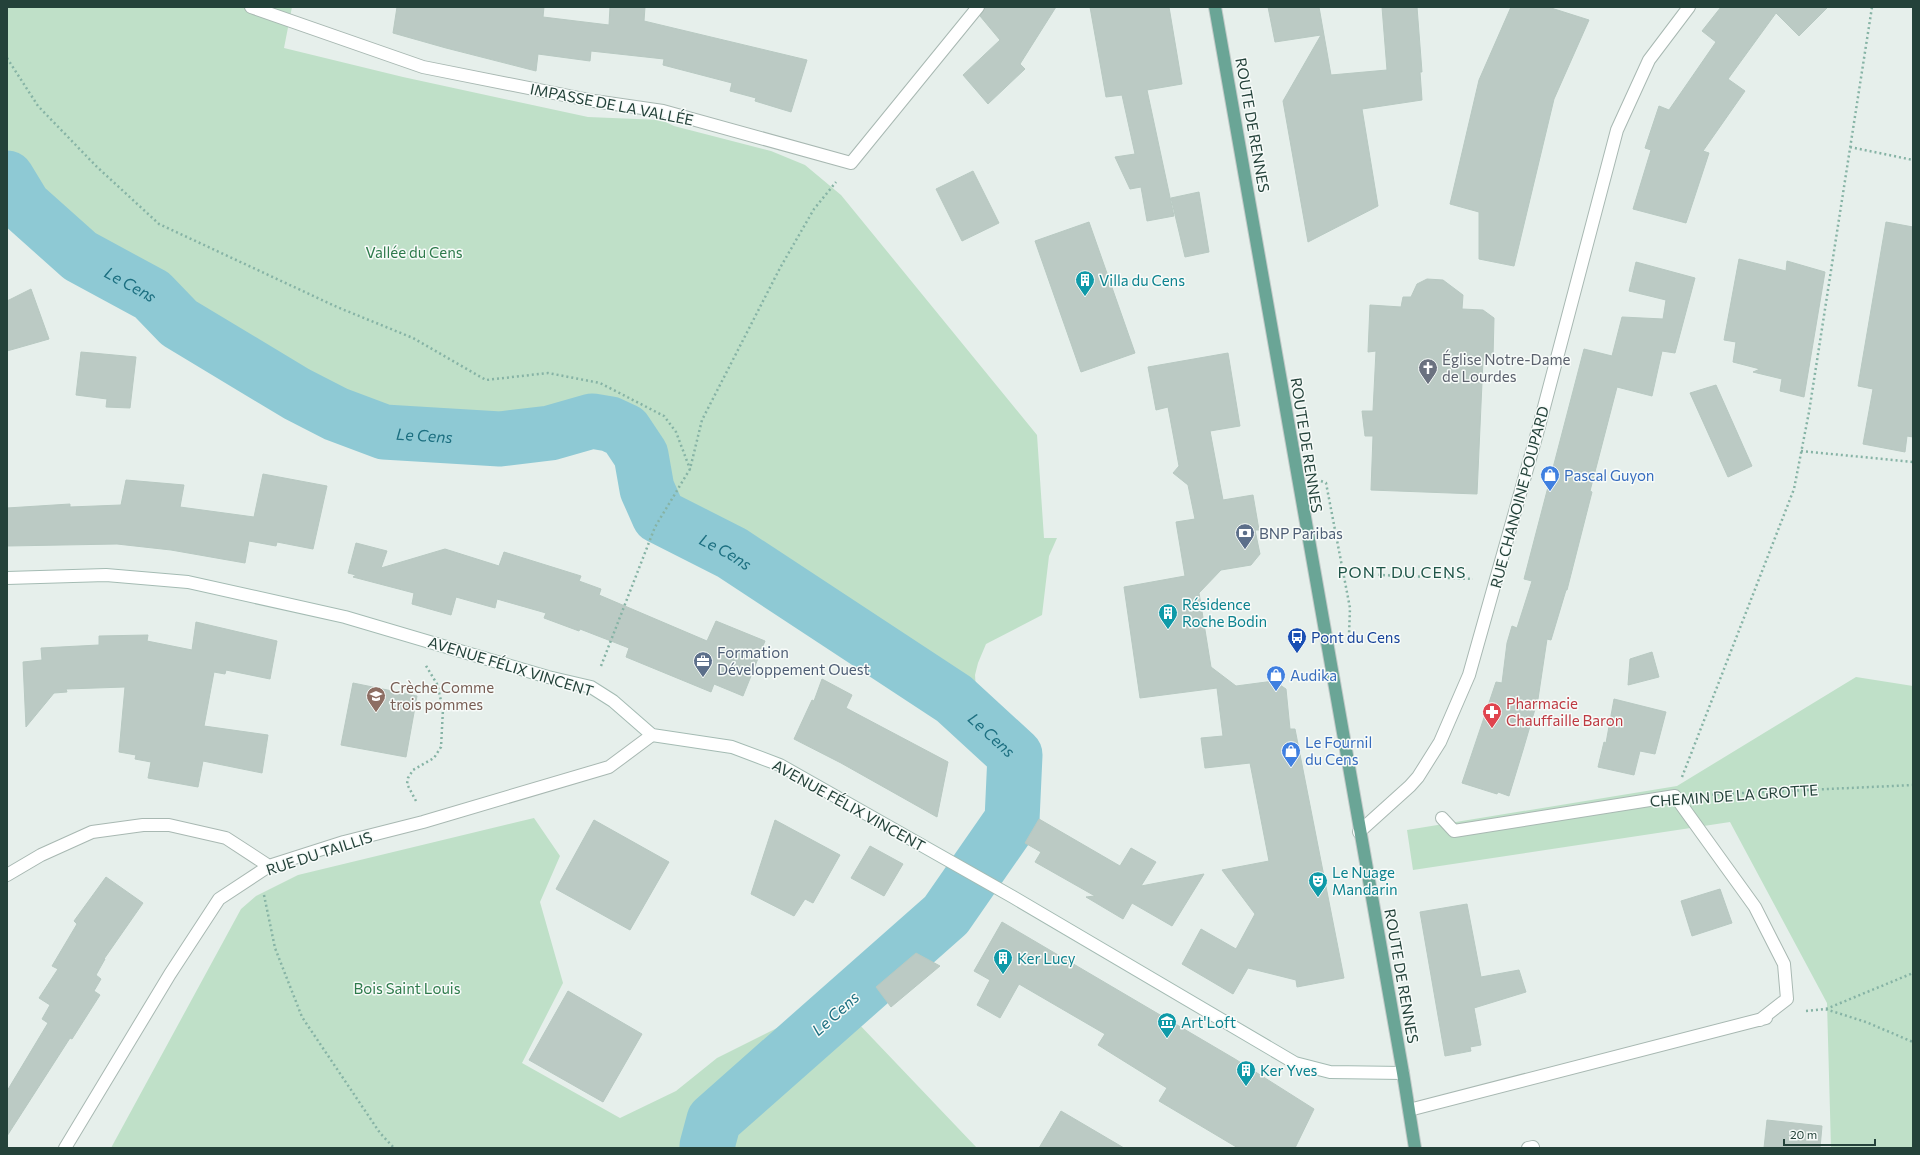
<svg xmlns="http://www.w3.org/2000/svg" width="1920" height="1155" font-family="Commissioner,sans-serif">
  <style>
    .green { fill: #bfe0c8 }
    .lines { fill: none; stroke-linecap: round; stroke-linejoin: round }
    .river { stroke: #8ec9d4; stroke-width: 55 }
    .building { fill: #bbcac4; stroke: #b8c9c2 }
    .lane-casing { stroke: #a8b8b2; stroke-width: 14 }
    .street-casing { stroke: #a8b8b2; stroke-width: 14 }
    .secondary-casing { stroke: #a4bbb3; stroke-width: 14 }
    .primary-casing { stroke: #c2cac8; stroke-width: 14 }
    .path { stroke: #86b3a5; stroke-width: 2.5; stroke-dasharray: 2 3; stroke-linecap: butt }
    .lane { stroke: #fff; stroke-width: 12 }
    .street { stroke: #fff; stroke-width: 12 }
    .secondary { stroke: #fff; stroke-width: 12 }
    .primary { stroke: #6aa596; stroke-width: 12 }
    .labels { text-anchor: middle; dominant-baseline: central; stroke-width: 3; stroke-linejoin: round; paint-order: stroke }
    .street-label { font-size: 15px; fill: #24423a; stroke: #f7fbf9 }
    .park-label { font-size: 15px; fill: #2d7a4b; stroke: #f7fbf9 }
    .culture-label { font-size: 15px; fill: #0d838f; stroke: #f7fbf9; text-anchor: start }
    .worship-label { font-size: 15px; fill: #5b616d; stroke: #f7fbf9; text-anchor: start }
    .shop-label { font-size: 15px; fill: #366cbe; stroke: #f7fbf9; text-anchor: start }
    .service-label { font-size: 15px; fill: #4e5e75; stroke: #f7fbf9; text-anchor: start }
    .transit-label { font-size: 15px; fill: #164399; stroke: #f7fbf9; text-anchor: start }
    .education-label { font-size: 15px; fill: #785e54; stroke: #f7fbf9; text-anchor: start }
    .health-label { font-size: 15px; fill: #be3a42; stroke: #f7fbf9; text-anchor: start }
    .water-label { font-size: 16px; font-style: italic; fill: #1c6f80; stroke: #f7fbf9 }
    .neighbourhood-label { font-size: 16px; letter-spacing: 1px; fill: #1f5548; stroke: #f7fbf9 }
  </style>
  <rect width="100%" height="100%" fill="#e6efeb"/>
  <path class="green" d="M7,7h285l-8,41 119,29 185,40 73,3 13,6 97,25 34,14 36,30 196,240 7,103h13l-8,18 -7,59 -56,29 -8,19 -3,12 1,14 -11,2 -69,-43 -88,-59 -84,-51 -57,-24 -4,-7 -9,-29 -4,-24 -19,-29 -18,-10 -20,-3 -60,14 -43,1 -74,-6h-30l-23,-7 -46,-21 -96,-60 -35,-18 -25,-30 -37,-16 -29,-19 -52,-38 -13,-11 -23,-40z
    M1856,677l57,9v462h-82l-4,-145 -97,-181 -317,48 -6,-40 270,-44z
    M534,818l26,38 -20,46 23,81 -41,80 98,55 56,-27 41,-33 118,-59 142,149h-866l130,-239 15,-13 42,-21z"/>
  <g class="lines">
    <path class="river" id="s1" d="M7,178l17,28 56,50 72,39 27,28 118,71 39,20 48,18 116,7 50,-6 42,-12 18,3 15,7 16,24 6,34 12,27 73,37 222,146 61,56 -3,65 -66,95 -232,205 -7,26 1,2"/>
  </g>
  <path class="building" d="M397,7h147l-1,10 66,8 1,-18h35l-1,14 163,39 -16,52 -36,-11 1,-3 -26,-7 2,-8 -69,-18 1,-6 -73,-8 -1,10 -52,-7 -2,17 -90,-23 -53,-15z
    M985,7h71l-36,57 5,5 -37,35 -25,-29 37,-35 -20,-24z
    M1090,7h79l13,77 -35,6 27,126 -27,5 -6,-34 -11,2 -15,-32 20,-3 -13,-59 -16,2z
    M1268,7h51l12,68 56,-5 -5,-63h35l5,65h-2l2,28 -60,9 16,97 -70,36 -25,-141 38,-66 -46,7z
    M1511,7h37l41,13 -35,79 -40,167 -35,-7v-47l-29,-8 29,-124z
    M1721,7h107l-29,29 -23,-23 -48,66 17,12 -42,60 6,2 -23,70 -53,-14 18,-59 -6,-2 14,-42 10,4 47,-68 -14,-11z
    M973,171l26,52 -37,18 -26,-52z
    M1199,192l10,60 -24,5 -14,-59z
    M1089,222l46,131 -54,19 -46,-131z
    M1886,222l27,5v210l-6,-1 -2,16 -42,-8 10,-55 -15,-3z
    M1739,259l47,12 1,-10 38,11 -21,125 -24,-6 2,-12 -29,-7 7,-3 -27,-7 3,-20 -12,-2z
    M1636,262l59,16 -20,75 -13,-2 -10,45 -35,-9 -27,104 2,1 -25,98h-1l-15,50 -4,-1 -9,60 -15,51 -14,46 -11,-4 -1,2 -35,-11 34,-101 6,1 5,-40 5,-17 5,2 15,-47 -8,-2 60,-230 28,7 10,-39 41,2 3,-19 -37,-9z
    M1427,279l16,1 20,15 -1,14 21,1 11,8 -1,40 -10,2 -6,134 -106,-4 2,-54h-8l-3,-25h11l3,-60 -8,1 2,-47 31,2 2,-10h8l6,-13z
    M31,289l18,50 -42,12v-50z
    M81,352l55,5 -6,51 -24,-1 1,-8 -31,-4z
    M1228,353l12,73 -30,5 13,69 30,-5 6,35h-4l5,24 -9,11 -30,5 -22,23 12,74 25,19 38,-5 12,8 4,40h5l49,249 -47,9 -1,-7 -48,-12 -15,26 -51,-30 19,-35 35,20 19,-35 -33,-44 47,-9 -19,-98 -45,5 -4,-30 22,-2 -6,-48 -77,10 -16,-111 61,-11 -9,-54 19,-3 -7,-34 -15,-12 6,-7 -11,-59 -12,3 -8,-43z
    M1716,385l36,81 -24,11 -38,-84z
    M263,474l64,12 -14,63 -36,-7 -1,4 -27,-5 -4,22 -74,-13 -54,-6 -110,2v-38l63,-4v3l51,-2 5,-25 58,5 -4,22 74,10z
    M356,543l31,8 -6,17 64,-19 54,17 5,-14 77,24 -2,5 22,8 -2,6 108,46 9,-20 49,20 -22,55 -29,-12 -3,8 -85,-35 3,-9 -49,-19 -1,2 -35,-13 2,-5 -49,-14 -2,9 -39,-11 -5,18 -39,-11 2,-11 -61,-16 3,-2 -8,-2z
    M196,622l81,19 -7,38 -44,-9 -1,4 -11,-2 -10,54 64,9 -6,38 -59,-12 -5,26 -50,-9 3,-16 -16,-3 1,-4 -17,-3 6,-65 -59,2 1,3 -13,1 -28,34 -3,-65 19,-2 -1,-12 58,-3v-9l49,-1 -1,6 45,9z
    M1652,652l7,25 -31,8 2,-26z
    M822,679l30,16 -6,13 102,54 -11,55 -96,-54 -47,-24 18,-39 2,1z
    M353,683l64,13 -11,61 -65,-12z
    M1614,699l52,13 -11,42 -15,-3 -6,24 -36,-8 6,-25 2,1z
    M1039,819l81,47 11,-18 25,14 -15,24 63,-12 -32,52 -40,-23 -9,16 -37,-22 9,-1 -60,-34 6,-10 -16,-9z
    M594,820l75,42 -39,68 -74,-41z
    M775,820l65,35 -27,48 -8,-4 -11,17 -43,-22z
    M870,846l33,18 -19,32 -33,-18z
    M106,877l37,26 -39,56h1l-9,16 5,4 -7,12 6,4 -28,44 -2,-1 -63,98v-45l41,-68 -6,-4 8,-14 -11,-7 19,-29 -6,-3 25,-42 -3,-3z
    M1720,889l12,34 -40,13 -11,-35z
    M1467,904l14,73 38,-7 7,22 -52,16 7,37 -11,2 1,4 -26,5 -25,-144z
    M1002,922l233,137 79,50 -19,39h-57l-79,-47 8,-13 -69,-43 7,-11 -86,-50 -19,34 -23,-13 13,-25 -16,-9z
    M916,953l24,13 -49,41 -15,-20z
    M568,991l74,43 -39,68 -74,-42z
    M1061,1111l63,37h-85z
    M1767,1120l55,6 -2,22h-56z"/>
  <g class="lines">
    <defs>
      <path id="lane" d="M1442,818l12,13 221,-35 80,111 29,57 3,35 -27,21
        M1409,1110l357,-92
        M1528,1148l5,-1"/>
      <path id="street" d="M251,7l172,60 171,34 69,10 188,52 127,-156
        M1359,832l51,-46 8,-9 22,-35 29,-67 69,-245 79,-300 32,-70 40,-53
        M7,875l34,-20 51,-23 51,-7h26l57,13 43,28
        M65,1148l105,-174 49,-75 50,-33 75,-24 79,-20 186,-55 43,-32"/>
      <path id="secondary" d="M7,578l99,-3 82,7 157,35 203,60 43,10 22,14 39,34 80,12 48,18 233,132 282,166 35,9 73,1"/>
      <path id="primary" d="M1215,7c65,355 122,711 188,1066l12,75"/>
    </defs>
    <use href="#lane" class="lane-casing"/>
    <use href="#street" class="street-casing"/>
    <use href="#secondary" class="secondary-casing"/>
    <use href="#primary" class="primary-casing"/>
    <path class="path" d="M7,58l31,48 58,60 63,58 178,83 76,31 73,42 62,-7 52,10 64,33 12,16 14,37
      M1850,147l63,13
      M1801,451l112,11
      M1321,481l5,2 24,125 -1,27
      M1358,574l115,5
      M601,666l54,-139 35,-58 12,-49 78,-152 34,-59 22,-27
      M1682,777l112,-288 15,-77 63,-405
      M1702,795l211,-10
      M416,801l-9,-17 1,-6 5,-8 21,-12 7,-11 2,-38 -6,-25 -12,-20
      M264,895l11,53 27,69 78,116 14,15
      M1826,1009l87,-36
      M1806,1011l19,-2 41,13 47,20"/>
    <use href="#lane" class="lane"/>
    <use href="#street" class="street"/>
    <use href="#secondary" class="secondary"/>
    <use href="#primary" class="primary"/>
  </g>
  <defs>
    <symbol id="building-pin" viewBox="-11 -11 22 30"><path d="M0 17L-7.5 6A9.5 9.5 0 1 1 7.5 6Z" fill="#0f9aa8" stroke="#f7fbf9"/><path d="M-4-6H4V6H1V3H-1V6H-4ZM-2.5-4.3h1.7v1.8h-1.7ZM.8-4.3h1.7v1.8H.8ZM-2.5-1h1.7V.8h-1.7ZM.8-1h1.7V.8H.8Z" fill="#fff"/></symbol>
    <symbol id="church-pin" viewBox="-11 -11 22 30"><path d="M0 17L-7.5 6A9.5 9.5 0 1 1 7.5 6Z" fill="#6b7280" stroke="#f7fbf9"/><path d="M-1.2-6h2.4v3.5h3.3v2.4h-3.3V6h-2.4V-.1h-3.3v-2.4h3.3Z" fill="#fff"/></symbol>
    <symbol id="shop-pin" viewBox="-11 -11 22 30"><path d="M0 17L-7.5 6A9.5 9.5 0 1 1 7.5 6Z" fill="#3f7fe0" stroke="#f7fbf9"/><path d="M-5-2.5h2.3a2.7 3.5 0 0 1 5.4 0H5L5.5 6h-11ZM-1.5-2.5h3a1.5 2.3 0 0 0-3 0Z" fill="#fff"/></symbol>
    <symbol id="bank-pin" viewBox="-11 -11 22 30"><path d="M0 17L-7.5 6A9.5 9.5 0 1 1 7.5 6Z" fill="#5c6f8a" stroke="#f7fbf9"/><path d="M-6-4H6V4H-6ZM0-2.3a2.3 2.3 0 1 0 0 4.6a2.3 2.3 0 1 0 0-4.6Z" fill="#fff"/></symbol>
    <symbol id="bus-pin" viewBox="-11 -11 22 30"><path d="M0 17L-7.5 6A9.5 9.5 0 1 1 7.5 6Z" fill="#1a4fb4" stroke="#f7fbf9"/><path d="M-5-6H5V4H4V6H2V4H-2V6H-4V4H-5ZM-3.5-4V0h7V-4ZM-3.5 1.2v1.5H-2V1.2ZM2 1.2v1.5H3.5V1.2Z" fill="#fff"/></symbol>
    <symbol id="office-pin" viewBox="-11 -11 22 30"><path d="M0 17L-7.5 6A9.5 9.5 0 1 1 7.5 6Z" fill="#5c6f8a" stroke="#f7fbf9"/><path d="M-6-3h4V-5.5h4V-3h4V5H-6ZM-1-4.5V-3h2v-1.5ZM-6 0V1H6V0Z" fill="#fff"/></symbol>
    <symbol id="school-pin" viewBox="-11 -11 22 30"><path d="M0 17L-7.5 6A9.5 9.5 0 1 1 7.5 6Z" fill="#8d6e63" stroke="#f7fbf9"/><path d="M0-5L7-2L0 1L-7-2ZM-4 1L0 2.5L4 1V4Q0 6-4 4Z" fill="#fff"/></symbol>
    <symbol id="pharmacy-pin" viewBox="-11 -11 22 30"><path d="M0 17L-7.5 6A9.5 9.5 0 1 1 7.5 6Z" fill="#e0444e" stroke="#f7fbf9"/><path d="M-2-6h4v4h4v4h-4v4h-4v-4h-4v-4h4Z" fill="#fff"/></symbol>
    <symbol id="theatre-pin" viewBox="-11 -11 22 30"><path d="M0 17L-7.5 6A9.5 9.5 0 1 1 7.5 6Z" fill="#0f9aa8" stroke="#f7fbf9"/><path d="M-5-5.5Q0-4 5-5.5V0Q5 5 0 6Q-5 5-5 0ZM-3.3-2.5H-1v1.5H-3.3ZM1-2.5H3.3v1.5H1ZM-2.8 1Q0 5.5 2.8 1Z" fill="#fff"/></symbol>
    <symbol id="museum-pin" viewBox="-11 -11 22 30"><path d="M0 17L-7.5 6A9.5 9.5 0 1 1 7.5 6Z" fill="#0f9aa8" stroke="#f7fbf9"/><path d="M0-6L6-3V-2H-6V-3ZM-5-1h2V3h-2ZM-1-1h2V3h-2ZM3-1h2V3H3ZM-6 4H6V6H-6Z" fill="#fff"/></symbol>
  </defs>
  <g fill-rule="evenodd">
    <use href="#building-pin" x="1074" y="269" width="22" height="30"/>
    <use href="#church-pin" x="1417" y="357" width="22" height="30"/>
    <use href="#shop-pin" x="1539" y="464" width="22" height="30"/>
    <use href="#bank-pin" x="1234" y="522" width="22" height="30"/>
    <use href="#building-pin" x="1157" y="602" width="22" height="30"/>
    <use href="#bus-pin" x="1286" y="626" width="22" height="30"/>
    <use href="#office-pin" x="692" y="650" width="22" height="30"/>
    <use href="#shop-pin" x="1265" y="664" width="22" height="30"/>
    <use href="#school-pin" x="365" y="685" width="22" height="30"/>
    <use href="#pharmacy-pin" x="1481" y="701" width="22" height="30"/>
    <use href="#shop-pin" x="1280" y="740" width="22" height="30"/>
    <use href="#theatre-pin" x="1307" y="870" width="22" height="30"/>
    <use href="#building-pin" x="992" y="947" width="22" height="30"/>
    <use href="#museum-pin" x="1156" y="1011" width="22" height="30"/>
    <use href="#building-pin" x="1235" y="1059" width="22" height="30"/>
  </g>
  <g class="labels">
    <g class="street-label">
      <text transform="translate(612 104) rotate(11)">IMPASSE DE LA VALLÉE</text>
      <text transform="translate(1253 125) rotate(80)">ROUTE DE RENNES</text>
      <text transform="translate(1307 445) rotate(81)">ROUTE DE RENNES</text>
      <text transform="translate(1519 497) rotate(-75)">RUE CHANOINE POUPARD</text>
      <text transform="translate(511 666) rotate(17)">AVENUE FÉLIX VINCENT</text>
      <text transform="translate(1734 795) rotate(-4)">CHEMIN DE LA GROTTE</text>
      <text transform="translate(849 805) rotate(29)">AVENUE FÉLIX VINCENT</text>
      <text transform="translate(319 853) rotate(-18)">RUE DU TAILLIS</text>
      <text transform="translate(1402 976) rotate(80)">ROUTE DE RENNES</text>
    </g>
    <g class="park-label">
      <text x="414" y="252">Vallée du Cens</text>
      <text x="407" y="988">Bois Saint Louis</text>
    </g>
    <g class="culture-label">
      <text x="1099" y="280">Villa du Cens</text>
      <text x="1182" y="604">Résidence<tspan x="1182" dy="17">Roche Bodin</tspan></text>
      <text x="1332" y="872">Le Nuage<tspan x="1332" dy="17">Mandarin</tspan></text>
      <text x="1017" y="958">Ker Lucy</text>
      <text x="1181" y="1022">Art'Loft</text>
      <text x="1260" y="1070">Ker Yves</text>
    </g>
    <g class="worship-label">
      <text x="1442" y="359">Église Notre-Dame<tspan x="1442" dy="17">de Lourdes</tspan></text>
    </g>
    <g class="shop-label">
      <text x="1564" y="475">Pascal Guyon</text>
      <text x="1290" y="675">Audika</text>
      <text x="1305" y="742">Le Fournil<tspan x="1305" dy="17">du Cens</tspan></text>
    </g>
    <g class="service-label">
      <text x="1259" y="533">BNP Paribas</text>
      <text x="717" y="652">Formation<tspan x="717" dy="17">Développement Ouest</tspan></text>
    </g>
    <g class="transit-label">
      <text x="1311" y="637">Pont du Cens</text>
    </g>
    <g class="education-label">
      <text x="390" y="687">Crèche Comme<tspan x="390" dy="17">trois pommes</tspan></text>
    </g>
    <g class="health-label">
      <text x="1506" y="703">Pharmacie<tspan x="1506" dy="17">Chauffaille Baron</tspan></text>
    </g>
    <g class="water-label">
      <text stroke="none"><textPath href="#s1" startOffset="166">Le Cens</textPath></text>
      <text stroke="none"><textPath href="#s1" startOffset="502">Le Cens</textPath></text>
      <text stroke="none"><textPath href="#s1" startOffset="875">Le Cens</textPath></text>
      <text stroke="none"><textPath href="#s1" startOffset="1199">Le Cens</textPath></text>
      <text transform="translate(835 1013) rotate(-42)">Le Cens</text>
    </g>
    <g class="neighbourhood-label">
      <text x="1402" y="571">PONT DU CENS</text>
    </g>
  </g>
  <rect width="1920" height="1155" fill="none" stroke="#24423a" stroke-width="16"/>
  <path d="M1784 1139v6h91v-6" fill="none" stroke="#24423a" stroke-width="2"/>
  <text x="1790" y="1139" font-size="12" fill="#24423a" stroke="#f7fbf9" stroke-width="3" paint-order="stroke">20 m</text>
</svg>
